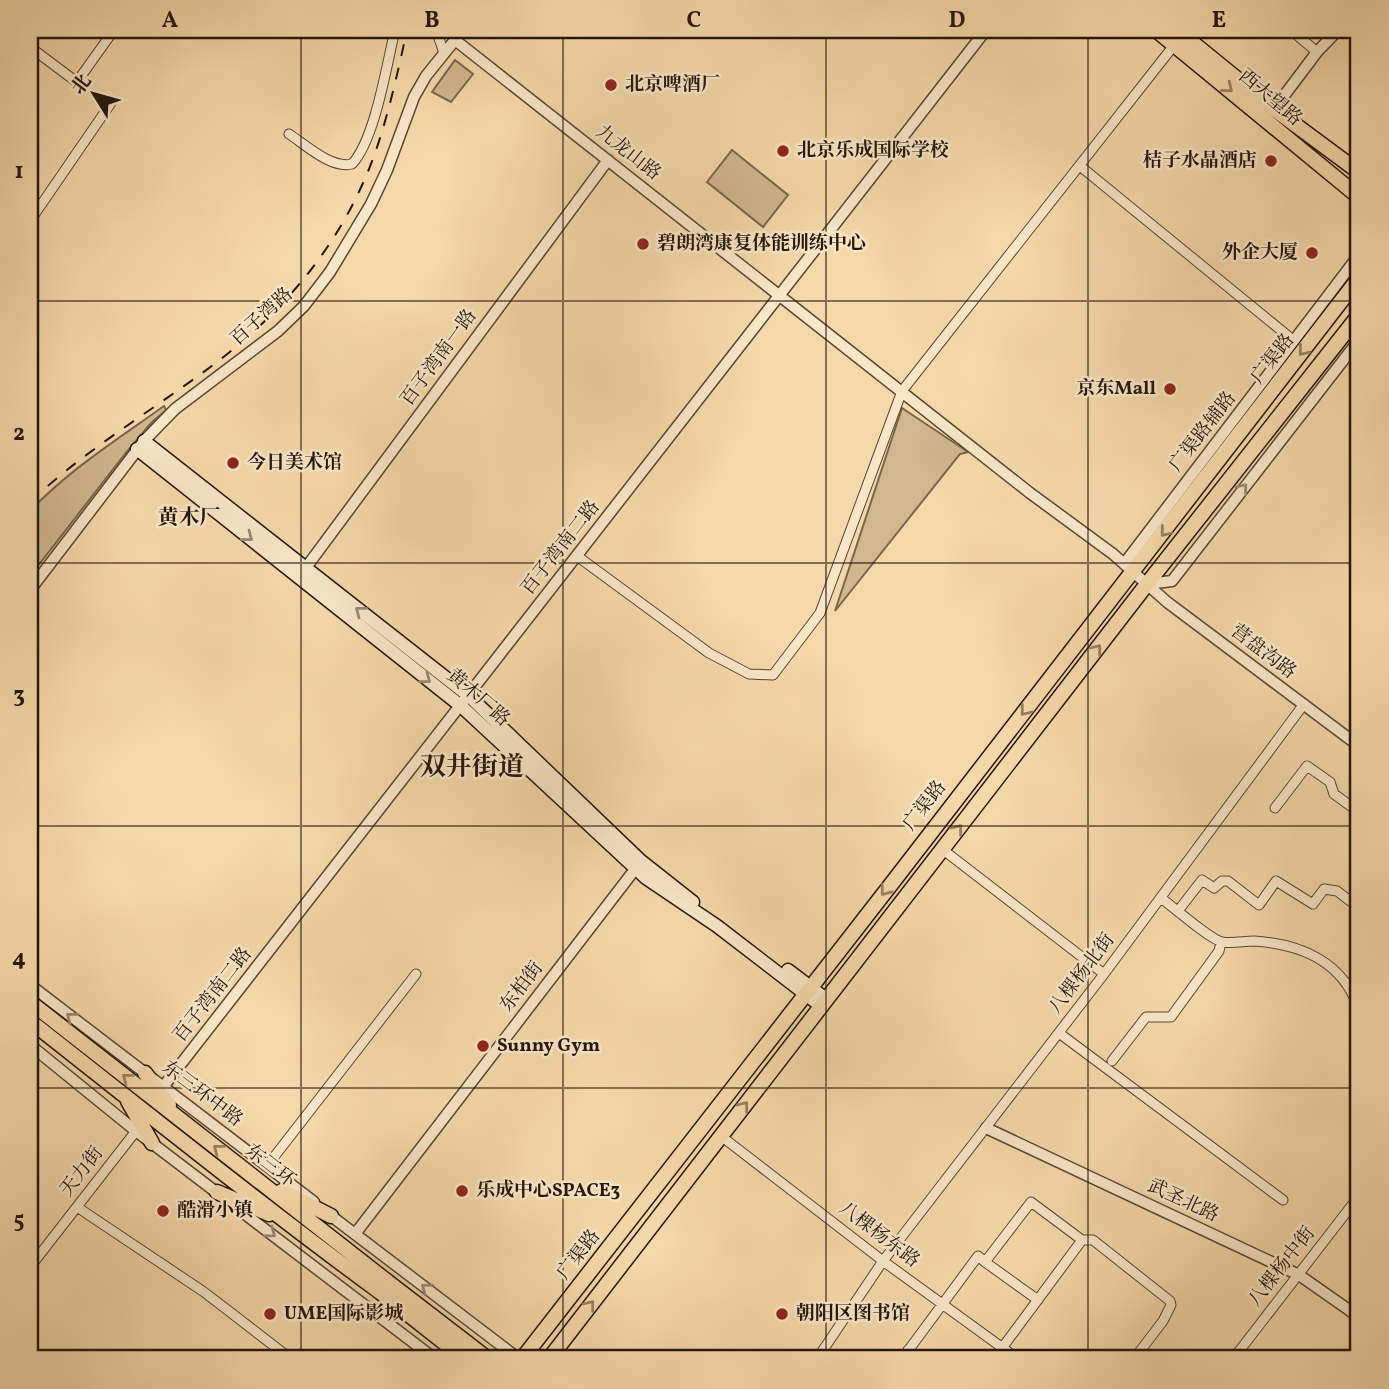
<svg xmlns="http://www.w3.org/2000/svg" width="1389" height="1389" font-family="Vollkorn,'Noto Serif SC',serif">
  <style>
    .green { fill: #d1b78e; stroke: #7a664d; stroke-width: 2 }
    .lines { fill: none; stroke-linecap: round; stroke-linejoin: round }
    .minor-casing { stroke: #584633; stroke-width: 11 }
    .tertiary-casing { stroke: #584633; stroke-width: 13 }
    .secondary-casing { stroke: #24160c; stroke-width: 15 }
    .primary-casing { stroke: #24160c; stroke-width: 17 }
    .trunk-casing { stroke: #24160c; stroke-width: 17 }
    .minor { stroke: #f8e6c7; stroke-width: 9 }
    .tertiary { stroke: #f8e6c7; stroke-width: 10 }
    .secondary { stroke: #f8e6c7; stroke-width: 12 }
    .primary { stroke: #f5d8a9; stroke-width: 14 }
    .trunk { stroke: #f5d8a9; stroke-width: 14 }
    .rail { stroke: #24160c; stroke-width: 2; stroke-dasharray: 12 12; stroke-linecap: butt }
    .trunk-bridge-casing { stroke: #24160c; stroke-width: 17; stroke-linecap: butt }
    .trunk-bridge { stroke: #f5d8a9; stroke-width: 14 }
    .oneway { stroke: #978162 }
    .oneway2 { stroke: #998873 }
    .grid { fill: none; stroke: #24160c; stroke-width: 2; stroke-opacity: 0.55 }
    .poi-dot { fill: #8f2418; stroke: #f8e6c7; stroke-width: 2.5 }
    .labels { text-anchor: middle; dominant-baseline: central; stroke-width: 5; stroke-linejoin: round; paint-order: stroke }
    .poi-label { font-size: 19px; font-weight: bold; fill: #24160c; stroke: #f8e6c7; text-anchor: start }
    .street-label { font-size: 19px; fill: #24160c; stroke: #f8e6c7 }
    .neighbourhood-label { font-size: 21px; font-weight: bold; fill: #24160c; stroke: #f8e6c7 }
    .district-label { font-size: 26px; font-weight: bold; fill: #24160c; stroke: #f8e6c7 }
    .neatline { fill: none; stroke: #24160c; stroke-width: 2.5 }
    .grid-label { font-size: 23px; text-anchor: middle; font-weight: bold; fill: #24160c }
  </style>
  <rect width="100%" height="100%" fill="#f5d8a9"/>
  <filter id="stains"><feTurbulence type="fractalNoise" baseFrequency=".00286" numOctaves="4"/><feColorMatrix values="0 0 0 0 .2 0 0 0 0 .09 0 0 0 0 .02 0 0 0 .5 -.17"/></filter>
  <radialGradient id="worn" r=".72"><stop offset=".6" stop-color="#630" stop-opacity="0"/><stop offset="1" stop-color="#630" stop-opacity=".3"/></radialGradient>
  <path class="green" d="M455,60l18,14 -22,28 -19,-10z
    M732,150l56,45 -25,32 -56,-45z
    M164,406l2,4 -15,13 -26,31 -95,122v-65c40,-42 88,-72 134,-105z
    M902,408l66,44 -8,2 -125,157z"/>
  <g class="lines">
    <defs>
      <path id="minor" d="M436,30l8,23
        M1291,30l26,22
        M30,47l44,33 5,-1 35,-49
        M289,134c17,11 42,35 63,30 23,-24 35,-101 43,-134
        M1080,166l213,174
        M30,221l81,-118
        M577,556l132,97 40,21 24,1 47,-62 82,-222 273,-347
        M1275,808l32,-42 23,16 4,12 25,18
        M942,849l162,125
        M1359,897l-5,7 5,4
        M1161,898c11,8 50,42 61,44 10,2 22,-1 32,-1 47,3 90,21 105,69
        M1178,911l24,-31 12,8 8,-7h6l31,24 17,-24 37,23 11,-15 13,2 17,13
        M1348,986l11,-11
        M1059,1033l224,167
        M1112,1061l34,-44h25l48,-66 2,-9
        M721,1136l162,125 135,98
        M267,1166l149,-192
        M77,1207l127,85 87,67
        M1082,1240h11l77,61 1,4 -8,16 -29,38
        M30,1267l106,-136
        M908,1350l12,9
        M817,1359l66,-98 221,-287 200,-270
        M902,1359l76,-103 7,6
        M994,1359l88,-119 -51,-38 -46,60 53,38
        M1233,1359l126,-163"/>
      <path id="tertiary" d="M455,40l575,453 83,61 54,48 192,144
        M1274,109l43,-57 21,-22
        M1124,564l235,-309
        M302,573l306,-413
        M1147,584l25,-3 187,-241
        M30,590l114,-149 31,-32 103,-78 26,-25 26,-34 41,-68 16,-34 27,-73 12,-21 37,-46
        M30,985l284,217
        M30,1045l106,86 299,228
        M163,1087l823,-1057
        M986,1128l313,147 60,42
        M326,1212l193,147
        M355,1234l284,-370"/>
      <path id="secondary" d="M144,441l325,255 172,165 52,41
        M137,449l324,257 185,172 71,48 104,80
        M788,970l38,29"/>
      <path id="primary" d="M1156,30l203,167
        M1177,30l97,79 85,63
        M522,1359c279,-360 561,-719 837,-1081
        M549,1359l598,-775 212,-269"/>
      <path id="trunk" d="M30,1002l358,280
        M30,1021c116,91 231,184 350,271
        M145,1073l24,32
        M128,1101l24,42
        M282,1191l49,25
        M217,1192l52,22"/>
    </defs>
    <use href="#minor" class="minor-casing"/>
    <use href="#tertiary" class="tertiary-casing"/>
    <use href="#secondary" class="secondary-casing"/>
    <use href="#primary" class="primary-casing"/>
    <use href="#trunk" class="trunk-casing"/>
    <use href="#minor" class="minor"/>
    <use href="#tertiary" class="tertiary"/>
    <use href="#secondary" class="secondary"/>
    <use href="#primary" class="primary"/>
    <use href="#trunk" class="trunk"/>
    <path class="rail" d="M30,502c56,-53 125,-93 187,-140 71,-54 128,-124 158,-209 14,-40 23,-82 32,-123"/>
    <defs>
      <path id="trunk-bridge" d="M388,1282l100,77
        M380,1292l85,67"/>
    </defs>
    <use href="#trunk-bridge" class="trunk-bridge-casing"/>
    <use href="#trunk-bridge" class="trunk-bridge"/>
  </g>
  <defs><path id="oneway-chevron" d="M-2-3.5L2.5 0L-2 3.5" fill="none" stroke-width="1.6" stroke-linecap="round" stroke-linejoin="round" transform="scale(1.75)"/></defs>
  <g class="oneway">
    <use href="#oneway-chevron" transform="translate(1228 88) rotate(40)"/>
    <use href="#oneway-chevron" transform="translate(1303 351) rotate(129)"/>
    <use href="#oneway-chevron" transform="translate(1165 532) rotate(128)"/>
    <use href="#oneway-chevron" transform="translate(1097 649) rotate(-52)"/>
    <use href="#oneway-chevron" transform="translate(1025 711) rotate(128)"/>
    <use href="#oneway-chevron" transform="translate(958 829) rotate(-52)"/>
    <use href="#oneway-chevron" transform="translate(885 891) rotate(127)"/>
    <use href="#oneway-chevron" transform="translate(127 1078) rotate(-142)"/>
    <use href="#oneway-chevron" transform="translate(744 1106) rotate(-52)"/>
    <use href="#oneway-chevron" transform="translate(218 1149) rotate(-142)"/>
    <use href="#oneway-chevron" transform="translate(590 1305) rotate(-52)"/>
  </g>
  <g class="oneway2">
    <use href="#oneway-chevron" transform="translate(1243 488) rotate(-52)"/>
    <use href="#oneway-chevron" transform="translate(248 537) rotate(38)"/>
    <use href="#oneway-chevron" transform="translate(360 611) rotate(-142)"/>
    <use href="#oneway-chevron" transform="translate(426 679) rotate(38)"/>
    <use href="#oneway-chevron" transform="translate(71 1017) rotate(-142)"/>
    <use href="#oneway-chevron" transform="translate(271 1233) rotate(37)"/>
    <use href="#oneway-chevron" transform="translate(426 1288) rotate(-143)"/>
  </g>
  <path class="grid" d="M301,30v1329M563,30v1329M826,30v1329M1088,30v1329M30,301h1329M30,563h1329M30,826h1329M30,1088h1329"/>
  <g class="poi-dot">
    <circle cx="611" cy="85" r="7"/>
    <circle cx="783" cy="151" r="7"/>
    <circle cx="1271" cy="161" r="7"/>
    <circle cx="643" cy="244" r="7"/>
    <circle cx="1312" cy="253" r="7"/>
    <circle cx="1170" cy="389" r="7"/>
    <circle cx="233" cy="463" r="7"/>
    <circle cx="483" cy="1046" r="7"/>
    <circle cx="462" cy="1191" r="7"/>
    <circle cx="163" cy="1211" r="7"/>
    <circle cx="270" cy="1314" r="7"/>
    <circle cx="782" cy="1314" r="7"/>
  </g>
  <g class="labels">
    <g class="poi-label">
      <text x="625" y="85">北京啤酒厂</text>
      <text x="797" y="151">北京乐成国际学校</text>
      <text x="1257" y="161" text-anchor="end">桔子水晶酒店</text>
      <text x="657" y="244">碧朗湾康复体能训练中心</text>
      <text x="1298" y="253" text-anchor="end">外企大厦</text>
      <text x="1156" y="389" text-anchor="end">京东Mall</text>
      <text x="247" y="463">今日美术馆</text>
      <text x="497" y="1046">Sunny Gym</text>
      <text x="476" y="1191">乐成中心SPACE3</text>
      <text x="177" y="1211">酷滑小镇</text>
      <text x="284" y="1314">UME国际影城</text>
      <text x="796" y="1314">朝阳区图书馆</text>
    </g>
    <g class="street-label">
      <text transform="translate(1270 98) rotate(40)">西大望路</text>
      <text transform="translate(628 153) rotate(38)">九龙山路</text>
      <text transform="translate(262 317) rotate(-42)">百子湾路</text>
      <text transform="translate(439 358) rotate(-54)">百子湾南一路</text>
      <text transform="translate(1273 359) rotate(-52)">广渠路</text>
      <text transform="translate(1203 432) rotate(-52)">广渠路辅路</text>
      <text transform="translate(561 548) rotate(-52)">百子湾南二路</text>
      <text transform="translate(1263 652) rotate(37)">营盘沟路</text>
      <text transform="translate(478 698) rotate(41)">黄木厂路</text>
      <text transform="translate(925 806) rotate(-52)">广渠路</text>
      <text transform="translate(1082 974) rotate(-53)">八棵杨北街</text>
      <text transform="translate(522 987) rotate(-53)">东柏街</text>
      <text transform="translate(213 995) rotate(-52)">百子湾南二路</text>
      <text transform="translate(202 1094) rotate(37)">东三环中路</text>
      <text transform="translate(270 1166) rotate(38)">东三环</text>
      <text transform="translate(82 1172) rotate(-52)">天力街</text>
      <text transform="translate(1183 1201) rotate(25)">武圣北路</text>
      <text transform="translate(879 1235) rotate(37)">八棵杨东路</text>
      <text transform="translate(579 1255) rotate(-52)">广渠路</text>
      <text transform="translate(1282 1267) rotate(-52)">八棵杨中街</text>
    </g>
    <g class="neighbourhood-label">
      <text x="189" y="518">黄木厂</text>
    </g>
    <g class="district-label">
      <text x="472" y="768">双井街道</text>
    </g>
  </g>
  <rect width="1389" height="1389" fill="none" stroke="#f5d8a9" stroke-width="77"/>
  <g transform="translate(94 94) rotate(307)" stroke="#f8e6c7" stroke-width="5" paint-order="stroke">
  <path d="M0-5L12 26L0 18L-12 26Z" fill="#24160c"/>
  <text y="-10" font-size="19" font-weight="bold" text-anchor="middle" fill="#24160c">北</text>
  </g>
  <rect x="38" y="38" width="1312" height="1312" class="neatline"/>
  <g class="grid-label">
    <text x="170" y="27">A</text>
    <text x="432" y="27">B</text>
    <text x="694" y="27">C</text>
    <text x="957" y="27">D</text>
    <text x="1219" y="27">E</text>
    <text x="19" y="178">1</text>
    <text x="19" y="440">2</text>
    <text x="19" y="702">3</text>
    <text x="19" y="965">4</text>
    <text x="19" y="1227">5</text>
  </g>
  <rect width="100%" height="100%" filter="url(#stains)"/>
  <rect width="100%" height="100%" fill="url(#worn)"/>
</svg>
